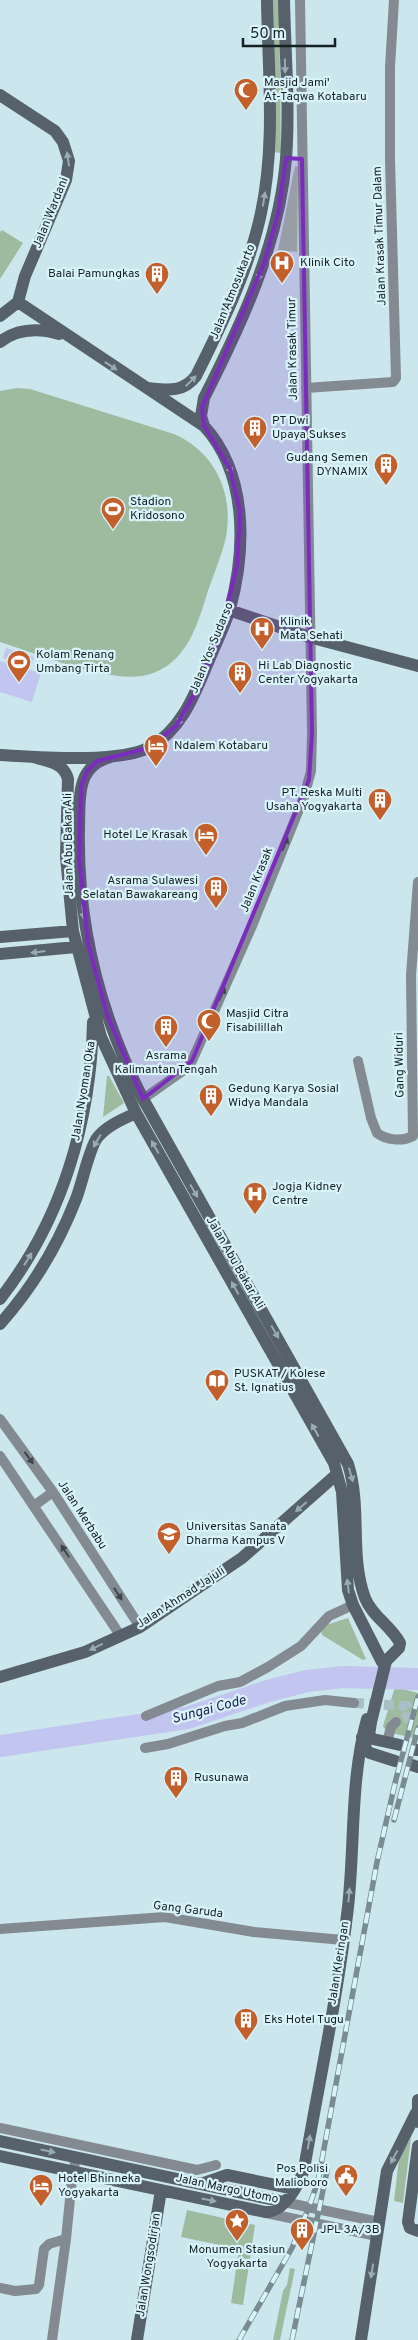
<svg xmlns="http://www.w3.org/2000/svg" width="418" height="2340" font-family="Overpass,sans-serif">
  <style>
    .green { fill: #9ebb9f }
    .water { fill: #c2c5ef }
    .lines { fill: none; stroke-linecap: round; stroke-linejoin: round }
    .river { stroke: #c2c5ef; stroke-width: 22 }
    .street-tunnel { stroke: #a7bfc5; stroke-width: 10; stroke-dasharray: 10 5; stroke-linecap: butt }
    .street { stroke: #838a91; stroke-width: 10 }
    .secondary { stroke: #57616b; stroke-width: 12 }
    .rail-casing { stroke: #798c91; stroke-width: 5.5 }
    .rail { stroke: #d8f3fa; stroke-width: 4; stroke-dasharray: 11; stroke-linecap: butt }
    .secondary-bridge { stroke: #57616b; stroke-width: 12 }
    .oneway { fill: #98aab2 }
    .oneway2 { fill: #3d464a }
    .marked { fill: #7b2cbf; fill-opacity: 0.2; stroke: #7b2cbf; stroke-width: 4; stroke-linejoin: round }
    .labels { text-anchor: middle; dominant-baseline: central; stroke-width: 4.5; stroke-linejoin: round; paint-order: stroke }
    .poi-label { font-size: 12px; fill: #172124; stroke: #d8f3fa; text-anchor: start }
    .street-label { font-size: 12px; fill: #172124; stroke: #d8f3fa }
    .water-label { font-size: 14px; font-style: italic; fill: #242153; stroke: #d8f3fa }
  </style>
  <rect width="100%" height="100%" fill="#cbe6ed"/>
  <path class="green" d="M272,0h7l2,153 -8,-1z
    M295,166l3,1 -1,85 -19,-2z
    M2,230l21,13 -23,36v-47z
    M17,388l13,1 144,45c41,18 60,59 52,103 -4,18 -12,36 -18,54 -11,35 -21,73 -61,84 -38,9 -109,-21 -147,-33v-251z
    M107,1076h2l15,27 -21,14z
    M348,1618l18,41 -3,1 -41,-25 -1,-4 5,-6z
    M395,1687l23,6v46l-31,-7 -4,-6z
    M411,2138l-8,65 -9,-2 5,-43z
    M187,2210l68,15 -12,80 -12,-2 8,-54 -58,-12z
    M290,2268l5,1 -15,71h-7l10,-49 4,-6z"/>
  <path class="water" d="M6,648l28,9 -3,9 -28,-8z
    M0,661l41,12 -9,29 -32,-10z"/>
  <g class="lines">
    <path class="river" d="M0,1746l187,-28 81,-27 39,-10 36,-4 75,2"/>
    <path class="street-tunnel" d="M354,1703l53,3 2,10 -13,6"/>
    <path class="street" d="M306,388l87,-6 3,-4 -6,-219v-92l4,-67
      M358,1061l13,57 6,15c9,7 25,9 36,3l-2,-161 7,-93
      M143,1099l44,-31 5,-7 60,-135 52,-129 7,-26 1,-38 -12,-733
      M0,1419l53,73 87,135
      M0,1456l120,179
      M35,1505l18,-13
      M146,1716l72,-30 22,-4 28,-15 33,-21 28,-30 24,-11
      M387,1742l4,-15 5,-5
      M145,1748l23,-4 57,-18 17,-3 43,-17 40,-6 29,3
      M0,1929l165,-12 89,15 89,8
      M0,2128l197,42 19,-5
      M284,2202l95,20
      M266,2213l111,23
      M0,2288l15,3 21,-2 3,-4 5,-36 5,-5 17,-5
      M52,2340l14,-101 6,-60 4,-22"/>
    <path class="secondary" d="M0,95l55,36 8,11 6,19 -3,19 -41,96 -7,26
      M0,316l18,-14
      M0,342c18,-14 38,-14 59,-8
      M148,388c19,2 35,5 48,-12 26,-52 53,-106 65,-163 15,-69 7,-143 6,-213
      M204,426l-3,-10 3,-18c38,-75 75,-154 82,-239 4,-51 -1,-108 -2,-159
      M229,610l80,27 109,29
      M0,755c37,2 119,9 150,-8 31,-17 44,-51 57,-82 7,-18 17,-37 23,-56 16,-59 18,-135 -26,-183l-186,-124
      M33,757c15,4 31,6 35,22l-2,78 7,74 28,106 35,76 198,350 8,29 6,98 5,15 29,57
      M111,757c-36,9 -31,42 -32,72 -2,95 21,186 64,270l205,365c14,44 1,91 17,134 7,18 26,28 35,45l-1,5 -13,13
      M0,937l73,-6
      M0,954l76,-7
      M0,1299c62,-79 91,-178 93,-277
      M0,1324c33,-37 58,-79 76,-125 6,-15 13,-50 21,-61 9,-12 26,-19 39,-25
      M0,1677l85,-25 55,-25 102,-69 95,-84
      M371,1722l-2,13 4,4 27,6
      M362,1737l5,14 3,2 25,8
      M416,1750h2
      M412,1765l6,2
      M418,2122v-22
      M0,2141l284,61
      M418,2146l-10,76 2,6 8,3
      M0,2156l265,56c19,0 34,-27 39,-43 15,-87 34,-174 44,-262 7,-63 2,-127 19,-188
      M201,2184l26,-9 68,14
      M137,2340l24,-150
      M361,2340l26,-169 29,-58"/>
    <defs>
      <path id="rail" d="M394,1820l24,-92
        M239,2340l53,-92 17,-41 9,-26 59,-319 19,-83 22,-82
        M292,2340l35,-169"/>
    </defs>
    <use href="#rail" class="rail-casing"/>
    <use href="#rail" class="rail"/>
    <path class="secondary-bridge" d="M371,1722l15,-61"/>
  </g>
  <defs><path id="oneway-solid" d="M-6-.8H1V-3.2L6.5 0L1 3.2V.8H-6Z" transform="scale(1.25)"/></defs>
  <g class="oneway">
    <use href="#oneway-solid" transform="translate(285 66) rotate(89)"/>
    <use href="#oneway-solid" transform="translate(68 159) rotate(-98)"/>
    <use href="#oneway-solid" transform="translate(264 199) rotate(-81)"/>
    <use href="#oneway-solid" transform="translate(260 274) rotate(111)"/>
    <use href="#oneway-solid" transform="translate(111 366) rotate(34)"/>
    <use href="#oneway-solid" transform="translate(191 381) rotate(-45)"/>
    <use href="#oneway-solid" transform="translate(229 467) rotate(68)"/>
    <use href="#oneway-solid" transform="translate(181 719) rotate(123)"/>
    <use href="#oneway-solid" transform="translate(83 912) rotate(84)"/>
    <use href="#oneway-solid" transform="translate(38 952) rotate(173)"/>
    <use href="#oneway-solid" transform="translate(97 1141) rotate(120)"/>
    <use href="#oneway-solid" transform="translate(155 1147) rotate(-119)"/>
    <use href="#oneway-solid" transform="translate(194 1191) rotate(60)"/>
    <use href="#oneway-solid" transform="translate(28 1259) rotate(-58)"/>
    <use href="#oneway-solid" transform="translate(235 1288) rotate(-119)"/>
    <use href="#oneway-solid" transform="translate(275 1332) rotate(60)"/>
    <use href="#oneway-solid" transform="translate(315 1430) rotate(-119)"/>
    <use href="#oneway-solid" transform="translate(351 1475) rotate(74)"/>
    <use href="#oneway-solid" transform="translate(301 1507) rotate(139)"/>
    <use href="#oneway-solid" transform="translate(348 1586) rotate(-97)"/>
    <use href="#oneway-solid" transform="translate(96 1647) rotate(154)"/>
    <use href="#oneway-solid" transform="translate(349 1895) rotate(-85)"/>
    <use href="#oneway-solid" transform="translate(309 2142) rotate(-80)"/>
    <use href="#oneway-solid" transform="translate(48 2151) rotate(12)"/>
    <use href="#oneway-solid" transform="translate(394 2157) rotate(118)"/>
    <use href="#oneway-solid" transform="translate(209 2200) rotate(12)"/>
    <use href="#oneway-solid" transform="translate(372 2271) rotate(99)"/>
  </g>
  <g class="oneway2">
    <use href="#oneway-solid" transform="translate(285 844) rotate(-68)"/>
    <use href="#oneway-solid" transform="translate(222 994) rotate(-66)"/>
    <use href="#oneway-solid" transform="translate(29 1458) rotate(54)"/>
    <use href="#oneway-solid" transform="translate(65 1551) rotate(-123)"/>
    <use href="#oneway-solid" transform="translate(118 1594) rotate(57)"/>
  </g>
  <path class="marked" d="M286,158l16,1 10,574 -3,47 -117,281 -49,38 -36,-84 -19,-71 -9,-87 2,-71 6,-15 10,-10 51,-13 28,-22 21,-37 25,-61 15,-63 3,-53 -10,-43 -26,-43 -2,-19 62,-144 14,-49z"/>
  <defs>
    <symbol id="mosque-pin" viewBox="-11 -11 22 30"><path d="M0 17L-7.5 6A9.5 9.5 0 1 1 7.5 6Z" fill="#c35f2a" stroke="#d8f3fa"/><path d="M3.5-4.9A6 6 0 1 0 3.5 4.9A5 5 0 1 1 3.5-4.9Z" fill="#fff"/></symbol>
    <symbol id="hospital-pin" viewBox="-11 -11 22 30"><path d="M0 17L-7.5 6A9.5 9.5 0 1 1 7.5 6Z" fill="#c35f2a" stroke="#d8f3fa"/><path d="M-5-5h3v3.5h4V-5h3V5h-3V1.5h-4V5h-3Z" fill="#fff"/></symbol>
    <symbol id="building-pin" viewBox="-11 -11 22 30"><path d="M0 17L-7.5 6A9.5 9.5 0 1 1 7.5 6Z" fill="#c35f2a" stroke="#d8f3fa"/><path d="M-4-6H4V6H1V3H-1V6H-4ZM-2.5-4.3h1.7v1.8h-1.7ZM.8-4.3h1.7v1.8H.8ZM-2.5-1h1.7V.8h-1.7ZM.8-1h1.7V.8H.8Z" fill="#fff"/></symbol>
    <symbol id="stadium-pin" viewBox="-11 -11 22 30"><path d="M0 17L-7.5 6A9.5 9.5 0 1 1 7.5 6Z" fill="#c35f2a" stroke="#d8f3fa"/><path d="M0-5a6.5 5 0 1 0 0 10a6.5 5 0 1 0 0-10ZM-3.5-1.8h7v3.6h-7Z" fill="#fff"/></symbol>
    <symbol id="hotel-pin" viewBox="-11 -11 22 30"><path d="M0 17L-7.5 6A9.5 9.5 0 1 1 7.5 6Z" fill="#c35f2a" stroke="#d8f3fa"/><path d="M-6-4.5h1.5V1H6V5H4.5V3h-9V5H-6ZM-4 0a1.8 1.8 0 1 1 3.6 0ZM.5 0V-2.5h3Q6-2.5 6 0Z" fill="#fff"/></symbol>
    <symbol id="library-pin" viewBox="-11 -11 22 30"><path d="M0 17L-7.5 6A9.5 9.5 0 1 1 7.5 6Z" fill="#c35f2a" stroke="#d8f3fa"/><path d="M-6-4Q-3-5.5-.7-3.5V5Q-3 3-6 4ZM6-4Q3-5.5 .7-3.5V5Q3 3 6 4Z" fill="#fff"/></symbol>
    <symbol id="university-pin" viewBox="-11 -11 22 30"><path d="M0 17L-7.5 6A9.5 9.5 0 1 1 7.5 6Z" fill="#c35f2a" stroke="#d8f3fa"/><path d="M0-5L7-2L0 1L-7-2ZM-4 1L0 2.5L4 1V4Q0 6-4 4Z" fill="#fff"/></symbol>
    <symbol id="civic-pin" viewBox="-11 -11 22 30"><path d="M0 17L-7.5 6A9.5 9.5 0 1 1 7.5 6Z" fill="#c35f2a" stroke="#d8f3fa"/><path d="M-.6-6.5H3V-4.5H.6V-3L4-1V1h2V6H-6V1h2V-1L-.6-3ZM-1.2 2.5V6h2.4V2.5Z" fill="#fff"/></symbol>
    <symbol id="sight-pin" viewBox="-11 -11 22 30"><path d="M0 17L-7.5 6A9.5 9.5 0 1 1 7.5 6Z" fill="#c35f2a" stroke="#d8f3fa"/><path d="M0-6L1.8-2.2L6-1.7L2.9 1.2L3.7 5.4L0 3.3L-3.7 5.4L-2.9 1.2L-6-1.7L-1.8-2.2Z" fill="#fff"/></symbol>
  </defs>
  <g fill-rule="evenodd">
    <use href="#mosque-pin" x="232" y="76" width="28" height="38"/>
    <use href="#hospital-pin" x="268" y="249" width="28" height="38"/>
    <use href="#building-pin" x="143" y="260" width="28" height="38"/>
    <use href="#building-pin" x="241" y="414" width="28" height="38"/>
    <use href="#building-pin" x="372" y="451" width="28" height="38"/>
    <use href="#stadium-pin" x="99" y="495" width="28" height="38"/>
    <use href="#hospital-pin" x="248" y="615" width="28" height="38"/>
    <use href="#stadium-pin" x="5" y="648" width="28" height="38"/>
    <use href="#building-pin" x="226" y="659" width="28" height="38"/>
    <use href="#hotel-pin" x="142" y="732" width="28" height="38"/>
    <use href="#building-pin" x="366" y="786" width="28" height="38"/>
    <use href="#hotel-pin" x="192" y="821" width="28" height="38"/>
    <use href="#building-pin" x="202" y="874" width="28" height="38"/>
    <use href="#mosque-pin" x="195" y="1007" width="28" height="38"/>
    <use href="#building-pin" x="152" y="1013" width="28" height="38"/>
    <use href="#building-pin" x="197" y="1082" width="28" height="38"/>
    <use href="#hospital-pin" x="241" y="1180" width="28" height="38"/>
    <use href="#library-pin" x="203" y="1367" width="28" height="38"/>
    <use href="#university-pin" x="155" y="1520" width="28" height="38"/>
    <use href="#building-pin" x="162" y="1764" width="28" height="38"/>
    <use href="#building-pin" x="232" y="2006" width="28" height="38"/>
    <use href="#civic-pin" x="332" y="2162" width="28" height="38"/>
    <use href="#hotel-pin" x="27" y="2172" width="28" height="38"/>
    <use href="#sight-pin" x="223" y="2207" width="28" height="38"/>
    <use href="#building-pin" x="288" y="2216" width="28" height="38"/>
  </g>
  <g class="labels">
    <g class="poi-label">
      <text x="264" y="83">Masjid Jami'<tspan x="264" dy="14">At-Taqwa Kotabaru</tspan></text>
      <text x="300" y="263">Klinik Cito</text>
      <text x="140" y="274" text-anchor="end">Balai Pamungkas</text>
      <text x="272" y="421">PT Dwi<tspan x="272" dy="14">Upaya Sukses</tspan></text>
      <text x="368" y="458" text-anchor="end">Gudang Semen<tspan x="368" dy="14">DYNAMIX</tspan></text>
      <text x="130" y="502">Stadion<tspan x="130" dy="14">Kridosono</tspan></text>
      <text x="280" y="622">Klinik<tspan x="280" dy="14">Mata Sehati</tspan></text>
      <text x="36" y="655">Kolam Renang<tspan x="36" dy="14">Umbang Tirta</tspan></text>
      <text x="258" y="666">Hi Lab Diagnostic<tspan x="258" dy="14">Center Yogyakarta</tspan></text>
      <text x="174" y="746">Ndalem Kotabaru</text>
      <text x="362" y="793" text-anchor="end">PT. Reska Multi<tspan x="362" dy="14">Usaha Yogyakarta</tspan></text>
      <text x="188" y="835" text-anchor="end">Hotel Le Krasak</text>
      <text x="198" y="881" text-anchor="end">Asrama Sulawesi<tspan x="198" dy="14">Selatan Bawakareang</tspan></text>
      <text x="226" y="1014">Masjid Citra<tspan x="226" dy="14">Fisabilillah</tspan></text>
      <text x="166" y="1056" text-anchor="middle">Asrama<tspan x="166" dy="14">Kalimantan Tengah</tspan></text>
      <text x="228" y="1089">Gedung Karya Sosial<tspan x="228" dy="14">Widya Mandala</tspan></text>
      <text x="272" y="1187">Jogja Kidney<tspan x="272" dy="14">Centre</tspan></text>
      <text x="234" y="1374">PUSKAT / Kolese<tspan x="234" dy="14">St. Ignatius</tspan></text>
      <text x="186" y="1527">Universitas Sanata<tspan x="186" dy="14">Dharma Kampus V</tspan></text>
      <text x="194" y="1778">Rusunawa</text>
      <text x="264" y="2020">Eks Hotel Tugu</text>
      <text x="328" y="2169" text-anchor="end">Pos Polisi<tspan x="328" dy="14">Malioboro</tspan></text>
      <text x="58" y="2179">Hotel Bhinneka<tspan x="58" dy="14">Yogyakarta</tspan></text>
      <text x="320" y="2230">JPL 3A/3B</text>
      <text x="237" y="2250" text-anchor="middle">Monumen Stasiun<tspan x="237" dy="14">Yogyakarta</tspan></text>
    </g>
    <g class="street-label">
      <text transform="translate(51 213) rotate(-68)">Jalan Wardani</text>
      <text transform="translate(380 236) rotate(-92)">Jalan Krasak Timur Dalam</text>
      <text transform="translate(233 292) rotate(-68)">Jalan Atmosukarto</text>
      <text transform="translate(293 349) rotate(-91)">Jalan Krasak Timur</text>
      <text transform="translate(212 648) rotate(-68)">Jalan Yos Sudarso</text>
      <text transform="translate(69 845) rotate(-91)">Jalan Abu Bakar Ali</text>
      <text transform="translate(257 880) rotate(-68)">Jalan Krasak</text>
      <text transform="translate(400 1065) rotate(-91)">Gang Widuri</text>
      <text transform="translate(84 1091) rotate(-81)">Jalan Nyoman Oka</text>
      <text transform="translate(235 1263) rotate(60)">Jalan Abu Bakar Ali</text>
      <text transform="translate(82 1515) rotate(57)">Jalan Merbabu</text>
      <text transform="translate(181 1598) rotate(-33)">Jalan Ahmad Jajuli</text>
      <text transform="translate(188 1910) rotate(7)">Gang Garuda</text>
      <text transform="translate(339 1963) rotate(-81)">Jalan Kleringan</text>
      <text transform="translate(227 2189) rotate(12)">Jalan Margo Utomo</text>
      <text transform="translate(149 2265) rotate(-81)">Jalan Wongsodirjan</text>
    </g>
    <g class="water-label">
      <text transform="translate(209 1710) rotate(-15)">Sungai Code</text>
    </g>
  </g>
  <path d="M243 38v8h92v-8" fill="none" stroke="#172124" stroke-width="2.5"/>
  <text x="250" y="38" font-size="15" fill="#172124" stroke="#d8f3fa" stroke-width="4" paint-order="stroke">50 m</text>
</svg>
